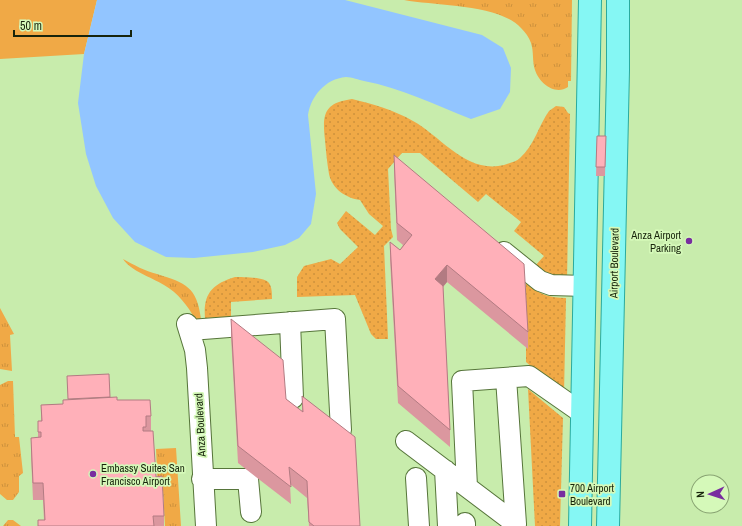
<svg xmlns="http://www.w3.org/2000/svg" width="742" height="526" font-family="'Archivo Narrow',sans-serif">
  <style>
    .grass { fill: url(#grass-tufts) }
    .park { fill: #f0a946 }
    .garden { fill: url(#garden-dots) }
    .water { fill: #92c5ff }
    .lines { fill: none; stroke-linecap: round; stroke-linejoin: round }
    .minor-casing { stroke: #56753a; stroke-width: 22 }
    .major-casing { stroke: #2aaa9e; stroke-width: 24 }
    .minor { stroke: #fff; stroke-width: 20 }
    .major { stroke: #85f7f4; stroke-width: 22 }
    .wall { fill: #db979f }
    .shaded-wall { fill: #b27b82 }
    .building { fill: #ffb0b9; stroke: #b27b82 }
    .poi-dot { fill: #782d9f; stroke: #d5f9b9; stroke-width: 1.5 }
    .labels { text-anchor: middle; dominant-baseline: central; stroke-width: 3.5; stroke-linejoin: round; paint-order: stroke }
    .poi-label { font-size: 11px; fill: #17240b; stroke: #d5f9b9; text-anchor: start }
    .street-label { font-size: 11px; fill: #17240b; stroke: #d5f9b9 }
  </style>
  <defs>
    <pattern id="grass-tufts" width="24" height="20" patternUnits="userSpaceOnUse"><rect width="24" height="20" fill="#f0a946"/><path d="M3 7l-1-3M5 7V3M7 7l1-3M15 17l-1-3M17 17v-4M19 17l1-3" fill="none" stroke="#cd913c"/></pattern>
    <pattern id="garden-dots" width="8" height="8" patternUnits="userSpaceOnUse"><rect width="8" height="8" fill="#f0a946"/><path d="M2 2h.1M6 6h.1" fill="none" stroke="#cd913c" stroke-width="1.8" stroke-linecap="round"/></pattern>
  </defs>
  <rect width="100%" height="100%" fill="#c8ecac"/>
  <path class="grass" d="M404,0h168l-1,81h-3v6c-13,9 -29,-4 -33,-17 -3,-9 -1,-18 -4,-27 -2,-6 -6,-11 -10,-15 -22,-24 -85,-22 -117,-28z
    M123,259c11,6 22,12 34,15 29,9 40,13 44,45h-6c-7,-13 -17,-26 -31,-34 -13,-8 -33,-14 -41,-26z
    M0,308l14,26 -4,1 2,36 -12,-2z
    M8,381h5l2,56h4l4,36 -4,3v16l-6,8h-6l-7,-6v-109z
    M176,448l5,78h-16l-2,-35h-5l-2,-42z
    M8,520h5l8,6h-18z"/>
  <path class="park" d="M0,0h97l-13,54 -84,5z"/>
  <path class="garden" d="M352,99c21,5 42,11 61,22 29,16 53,53 91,44 5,-2 12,-3 16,-7 14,-12 19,-33 29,-47l7,-5 8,1 4,6 2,1 -3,167 -15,-1 -17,-14 9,-10 -30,-25 7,-9 -35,-28 -8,8 -58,-49h-18l-14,16 3,60 2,8 -9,9 4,93h-12l-5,-5 -16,-39 -58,2v-20l7,-11 27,-7 9,5 18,-17 -18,-18 -3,-6 9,-12 29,24 8,-9 -14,-12 -9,-14c-14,-2 -28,-11 -31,-26 -2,-11 -3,-23 -4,-34 -3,-26 -1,-37 27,-41z
    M235,277c7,0 30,0 34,6 3,4 3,11 3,16l-41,3v15l-26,1c-2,-24 7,-34 30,-41z
    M526,283c11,11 25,15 40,15l-2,96 -38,-32z
    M528,389l35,29 -3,108h-25z"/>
  <path class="water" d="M97,0h248l137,35 21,13 8,20 -1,24 -10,17 -29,10c-35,-14 -70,-31 -107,-38 -5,-1 -12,-4 -18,-4 -21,2 -35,19 -38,38l8,79 -5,30 -12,14 -14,7 -32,7 -59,6 -28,-1 -31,-15 -22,-24 -17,-32 -10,-32 -8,-51 6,-49z"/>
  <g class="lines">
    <defs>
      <path id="minor" d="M504,252l36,29 11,4 34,1
        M290,322l3,76
        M187,324l8,26 2,18 9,158
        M190,330l145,-11 6,111
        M506,378l10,146
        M406,441l110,83
        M445,470l3,56
        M416,478l3,48
        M202,479h46l3,33
        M467,487l-5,-106 67,-5 53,37
        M465,523v3"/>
      <path id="major" d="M580,526l10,-526
        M608,526l10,-456v-70"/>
    </defs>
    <use href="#minor" class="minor-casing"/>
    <use href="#major" class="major-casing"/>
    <use href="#minor" class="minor"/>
    <use href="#major" class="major"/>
  </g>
  <path class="wall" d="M597,136h9l-1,40h-9z
    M394,155l134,177v17l-81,-67 -4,5 7,143v17l-52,-44 -8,-144v-17l10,8 3,-5 -6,-5 -3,-68z
    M231,319l55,80 16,13v-16l58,130h-51l-2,-28 -17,-14 1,20 -53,-41 -7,-127z
    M110,397l41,19v15l5,46 8,39v10h-126l6,-6 -1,-20h-10l-2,-45v-17h7v-17h3v-16l22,-1z"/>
  <path class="shaded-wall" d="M447,265v17l-12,14v-17z"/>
  <path class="building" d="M597,136h9l-1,31h-9z
    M394,155l130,109 4,68 -81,-67 -12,14 8,7 7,144 -52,-44 -8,-144 10,8 12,-15 -15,-12z
    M231,319l52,41 3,39 17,13 -1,-16 53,41 5,89h-46l-5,-4 -2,-41 -18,-14 2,20 -53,-41z
    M109,374l1,23 -42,2 -1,-23z
    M117,397v3h33l1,16h-5v11h-3v4h10l3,46 6,-1 2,40h-11l1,10h-116v-6h7l-2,-37h-10l-2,-45 10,-1v-5h-3v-11h4l-1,-16 22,-1v-4z"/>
  <g class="poi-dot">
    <circle cx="689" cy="241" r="4"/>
    <circle cx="93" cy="474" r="4"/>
    <rect x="558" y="490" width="8" height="8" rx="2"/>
  </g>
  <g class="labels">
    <g class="poi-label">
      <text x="681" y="235" text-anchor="end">Anza Airport<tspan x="681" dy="13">Parking</tspan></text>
      <text x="101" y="468">Embassy Suites San<tspan x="101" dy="13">Francisco Airport</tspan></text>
      <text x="570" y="488">700 Airport<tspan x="570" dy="13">Boulevard</tspan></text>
    </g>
    <g class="street-label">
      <text transform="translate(614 263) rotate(-89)">Airport Boulevard</text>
      <text transform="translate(200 425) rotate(-93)">Anza Boulevard</text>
    </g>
  </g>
  <g transform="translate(710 494) rotate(267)"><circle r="19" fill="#d5f9b9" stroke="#89a473"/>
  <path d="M0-3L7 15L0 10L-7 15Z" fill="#782d9f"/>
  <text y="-6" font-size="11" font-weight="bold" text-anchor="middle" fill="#17240b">N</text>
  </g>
  <path d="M14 30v6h117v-6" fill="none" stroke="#17240b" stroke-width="2"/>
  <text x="20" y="30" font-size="12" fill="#17240b" stroke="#d5f9b9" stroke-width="3" paint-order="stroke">50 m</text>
</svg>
